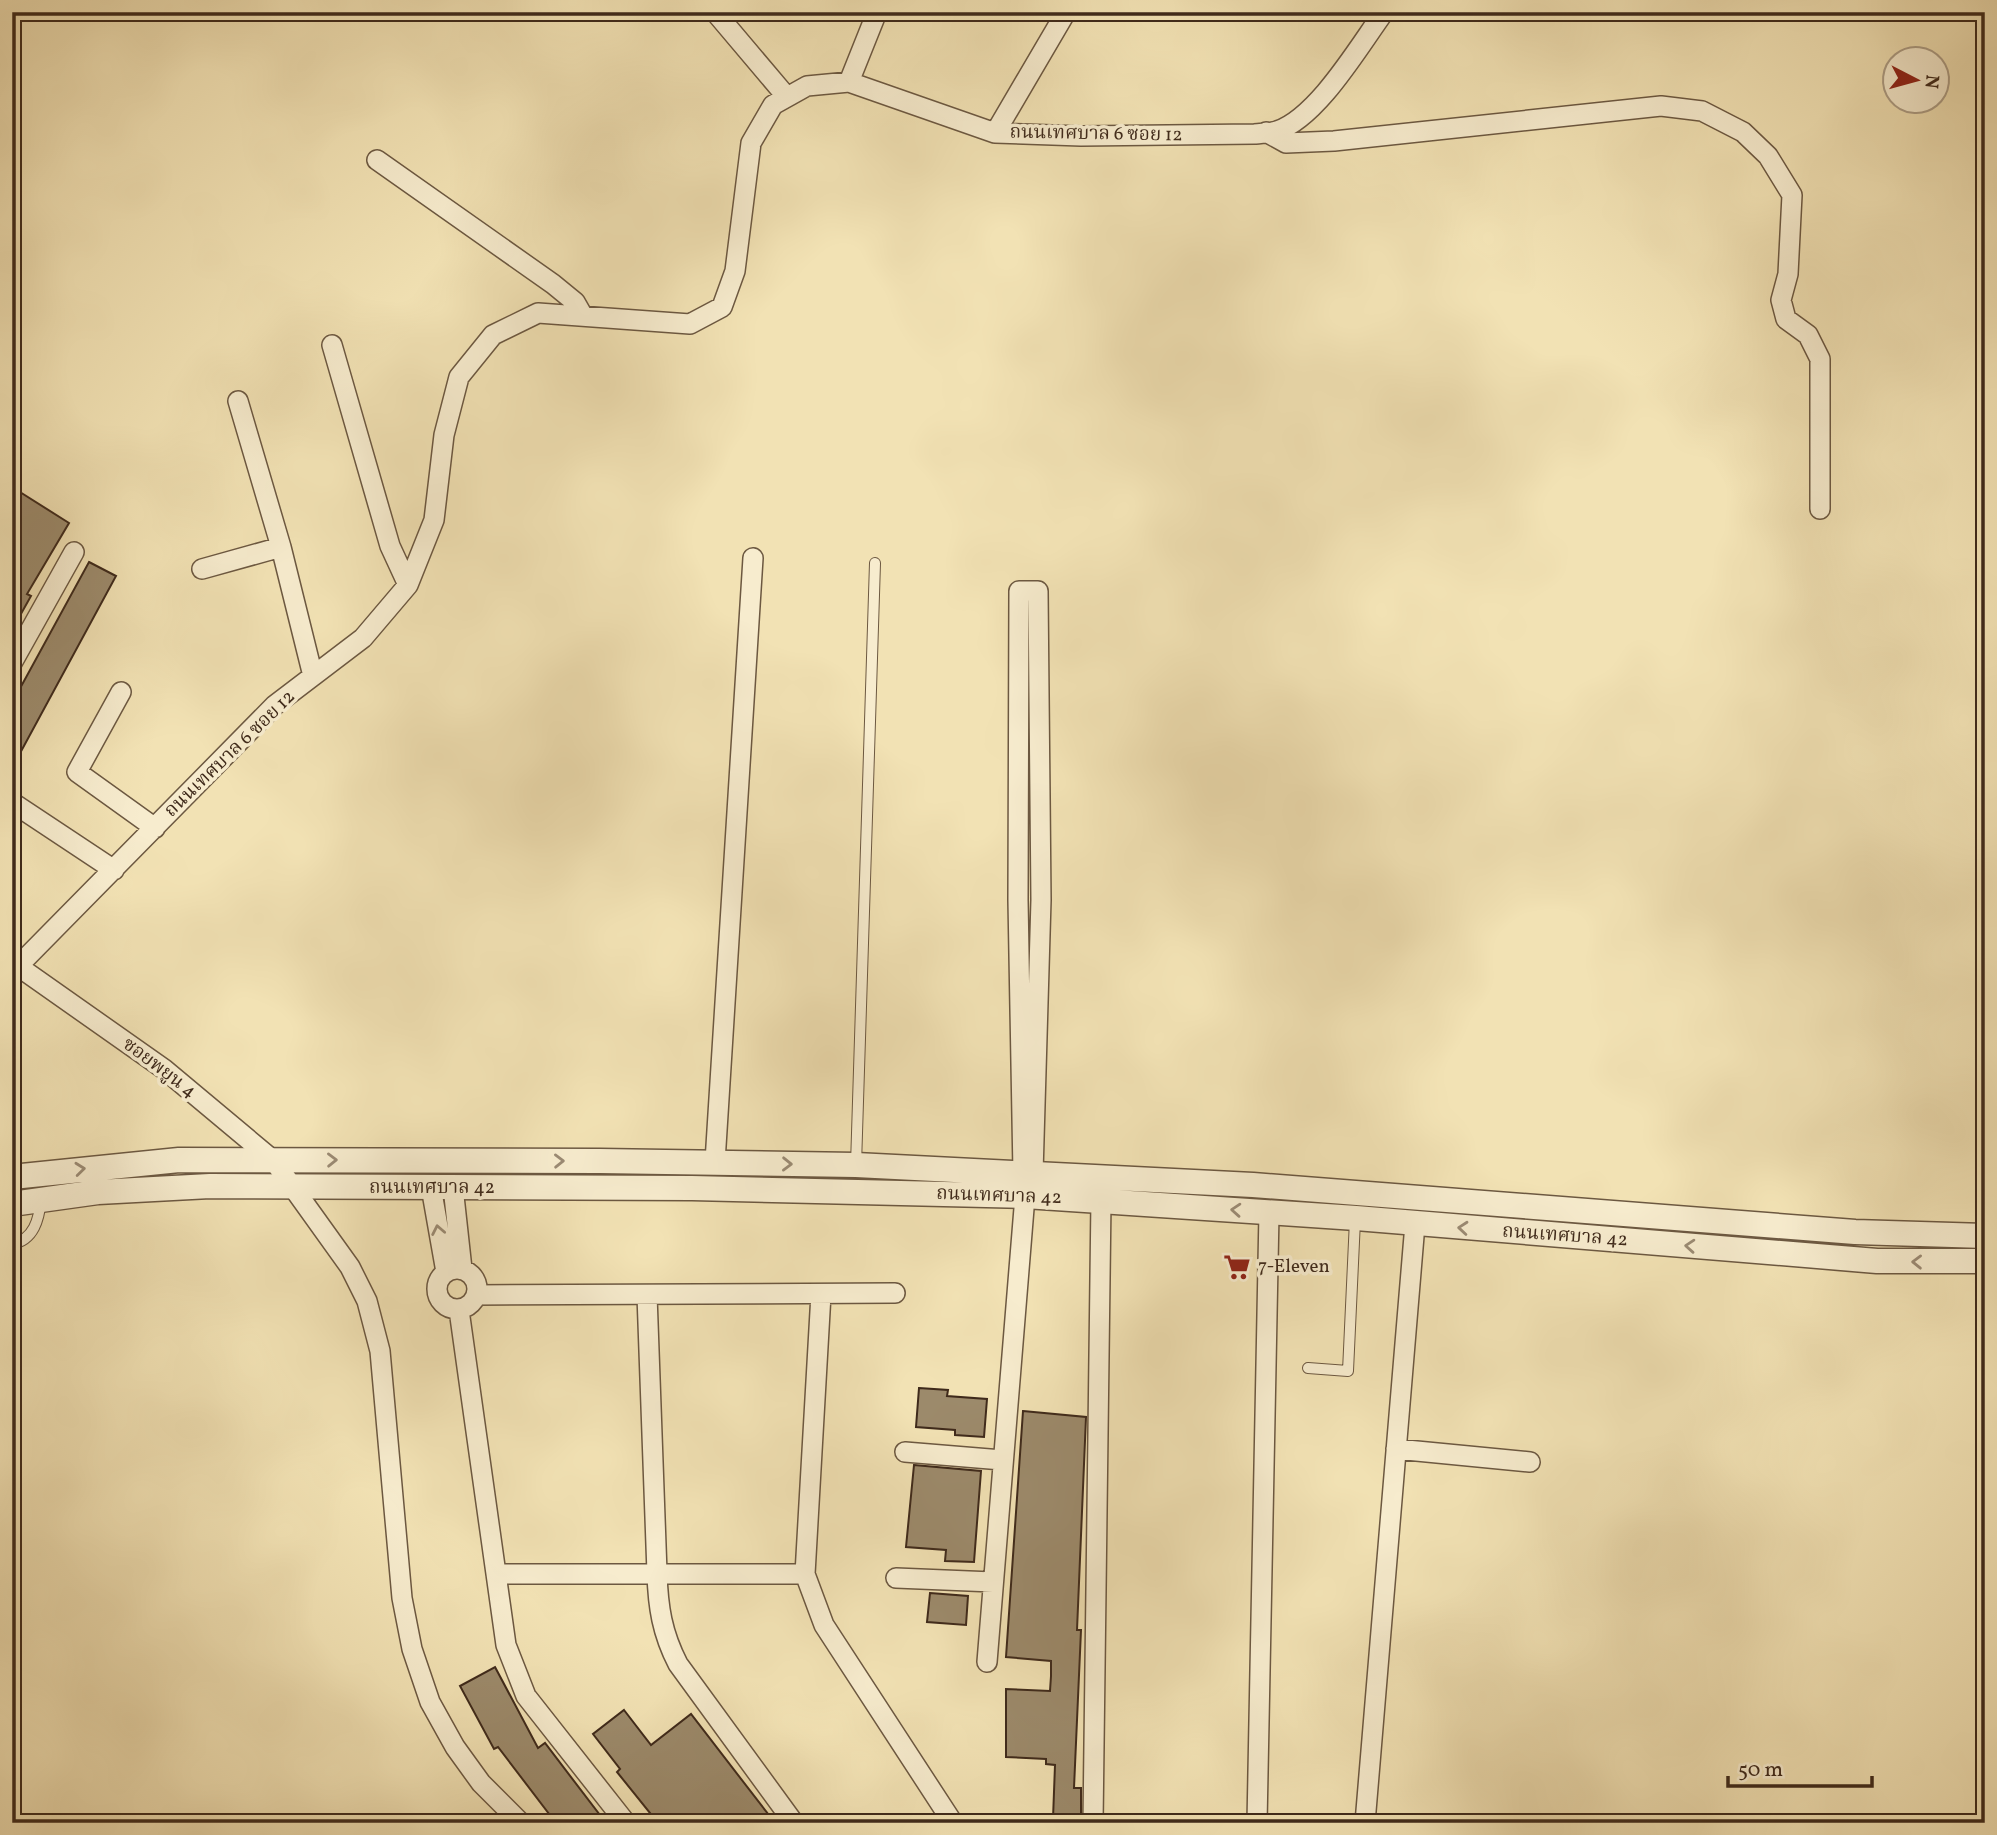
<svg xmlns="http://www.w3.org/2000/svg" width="1997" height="1835" font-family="Vollkorn,'Noto Serif Thai',serif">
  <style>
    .building { fill: #9c8a6b; stroke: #3f2a1b; stroke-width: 2 }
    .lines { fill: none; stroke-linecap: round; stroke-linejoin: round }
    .service-casing { stroke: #6c5841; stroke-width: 12 }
    .minor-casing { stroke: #6c5841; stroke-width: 22 }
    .tertiary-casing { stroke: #6c5841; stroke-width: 27 }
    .service { stroke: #f7ecce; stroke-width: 10 }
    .minor { stroke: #f7ecce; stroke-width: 19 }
    .tertiary { stroke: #f7ecce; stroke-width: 24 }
    .oneway { stroke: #9b8b74 }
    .labels { text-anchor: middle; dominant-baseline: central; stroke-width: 7; stroke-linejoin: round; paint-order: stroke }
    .street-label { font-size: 19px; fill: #3f2a1b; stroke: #f7ecce }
    .poi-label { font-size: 19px; fill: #3f2a1b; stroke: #f7ecce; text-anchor: start }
  </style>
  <rect width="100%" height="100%" fill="#f2e2b4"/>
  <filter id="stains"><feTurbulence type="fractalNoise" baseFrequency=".00286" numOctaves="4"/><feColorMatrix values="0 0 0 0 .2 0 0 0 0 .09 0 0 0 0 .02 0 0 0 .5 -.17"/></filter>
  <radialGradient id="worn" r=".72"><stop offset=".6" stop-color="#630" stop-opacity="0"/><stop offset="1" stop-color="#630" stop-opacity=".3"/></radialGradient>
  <path class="building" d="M12,487l57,36 -42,71 4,2 -19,34z
    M89,562l27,14 -104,192v-65z
    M919,1388l29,2 -1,6 40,3 -3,38 -29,-2v-5l-39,-3z
    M1023,1411l63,6 -9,213h4l-7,158h7v32l-28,-1 2,-54 -9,-1v-5l-40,-2v-68l44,2 1,-15v-15l-45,-4z
    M914,1465l67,6 -7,91 -29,-1 1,-11 -40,-3z
    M930,1593l38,3 -2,29 -39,-3z
    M495,1667l43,81 7,-5 61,80h-50l-58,-76 -4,2 -34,-63z
    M624,1710l27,35 40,-31 84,109h-117l-41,-51 3,-3 -27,-35z"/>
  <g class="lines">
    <defs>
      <path id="service" d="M856,1165l19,-602
        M12,1244c22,-4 27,-25 29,-44
        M1308,1368l40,3 7,-151"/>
      <path id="minor" d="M715,12l71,84
        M849,82l28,-70
        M1266,132l20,11 48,-2 327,-35 41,5 41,21 25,24 24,39 -4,79 -7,26 5,19 22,16 12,24v150
        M995,133l71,-121
        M377,160l176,124 22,18 8,14
        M332,345l58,201 18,39
        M238,401l43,146 32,129
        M202,569l79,-22
        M12,663l62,-111
        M121,692l-44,80 78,56
        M13,803l101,67
        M12,962l152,107 110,92 76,106 17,34 13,50 22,247 10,51 18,53 25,45 26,36 40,40
        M18,966l257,-261 88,-67 45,-53 26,-65 10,-85 15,-58 34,-42 45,-22 152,11 32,-17 13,-36 16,-128 22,-38 34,-19 42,-4 146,51 86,3 174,-2c7,-1 15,-1 22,-3 41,-14 82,-85 107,-119
        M715,1162l38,-604
        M1023,1172l-5,-272 1,-309h19l3,309 -8,273
        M431,1187l15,85
        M453,1187l9,82
        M437 1289a20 20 0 1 1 40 0a20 20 0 1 1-40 0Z
        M821,1294l-16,280 19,51 129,198
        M476,1295l419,-2
        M647,1295l10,278c1,34 5,60 21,91l116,159
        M459,1310l47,335 20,51 100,127
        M1396,1449l134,13
        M905,1452l97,8
        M496,1574h309
        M896,1578l97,4
        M987,1662l38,-466
        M1093,1823l8,-623
        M1257,1823l12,-610
        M1365,1823l50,-599"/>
      <path id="tertiary" d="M12,1177l167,-17 421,1 256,4 397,20 602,47 130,4
        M12,1204l86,-12 112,-6 482,2 333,8 331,22 521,43h108"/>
    </defs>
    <use href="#service" class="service-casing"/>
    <use href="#minor" class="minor-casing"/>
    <use href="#tertiary" class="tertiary-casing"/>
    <use href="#service" class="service"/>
    <use href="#minor" class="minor"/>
    <use href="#tertiary" class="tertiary"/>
  </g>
  <defs><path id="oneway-chevron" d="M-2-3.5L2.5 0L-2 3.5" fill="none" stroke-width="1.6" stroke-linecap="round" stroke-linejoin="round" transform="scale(1.75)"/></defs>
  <g class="oneway">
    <use href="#oneway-chevron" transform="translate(332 1160) rotate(-1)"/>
    <use href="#oneway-chevron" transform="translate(559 1161) rotate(-1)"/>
    <use href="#oneway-chevron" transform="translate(787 1164) rotate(1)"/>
    <use href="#oneway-chevron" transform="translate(80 1169) rotate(-6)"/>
    <use href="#oneway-chevron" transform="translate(1236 1210) rotate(-176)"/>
    <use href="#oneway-chevron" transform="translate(1463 1228) rotate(-175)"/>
    <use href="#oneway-chevron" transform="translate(438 1230) rotate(-101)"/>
    <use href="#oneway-chevron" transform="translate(1690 1246) rotate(-176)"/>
    <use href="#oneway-chevron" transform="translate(1917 1262) rotate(-179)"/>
  </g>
  <defs>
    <symbol id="supermarket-bare" viewBox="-9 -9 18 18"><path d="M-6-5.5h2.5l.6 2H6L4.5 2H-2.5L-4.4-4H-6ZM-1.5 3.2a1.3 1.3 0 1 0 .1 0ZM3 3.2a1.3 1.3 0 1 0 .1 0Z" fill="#8f2418" stroke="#f7ecce" stroke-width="2.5" paint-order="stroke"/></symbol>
  </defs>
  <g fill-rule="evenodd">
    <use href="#supermarket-bare" x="1218" y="1248" width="38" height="38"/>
  </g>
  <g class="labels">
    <g class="street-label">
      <text transform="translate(1096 134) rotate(1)">ถนนเทศบาล 6 ซอย 12</text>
      <text transform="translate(230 754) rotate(-44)">ถนนเทศบาล 6 ซอย 12</text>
      <text transform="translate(159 1068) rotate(37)">ซอยพยูน 4</text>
      <text x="432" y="1188">ถนนเทศบาล 42</text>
      <text transform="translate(999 1196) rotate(2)">ถนนเทศบาล 42</text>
      <text transform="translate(1565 1236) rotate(4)">ถนนเทศบาล 42</text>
    </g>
    <g class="poi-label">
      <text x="1258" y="1267">7-Eleven</text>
    </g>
  </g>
  <rect width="1997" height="1835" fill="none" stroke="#f2e2b4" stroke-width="42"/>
  <rect x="14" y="14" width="1969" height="1807" fill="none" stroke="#3f2a1b" stroke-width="3.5"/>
  <rect x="21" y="21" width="1955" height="1793" fill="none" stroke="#3f2a1b" stroke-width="2"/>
  <g transform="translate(1916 80) rotate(96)"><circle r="33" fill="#f7ecce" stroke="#ad9e86" stroke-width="2"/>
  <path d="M0-5L12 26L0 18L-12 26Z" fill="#8f2418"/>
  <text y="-10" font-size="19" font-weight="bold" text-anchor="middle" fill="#3f2a1b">N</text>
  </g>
  <path d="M1728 1776v10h144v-10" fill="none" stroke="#3f2a1b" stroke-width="3.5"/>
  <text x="1738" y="1776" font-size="21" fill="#3f2a1b" stroke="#f7ecce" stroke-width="5" paint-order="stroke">50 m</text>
  <rect width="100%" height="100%" filter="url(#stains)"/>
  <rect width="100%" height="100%" fill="url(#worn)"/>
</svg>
